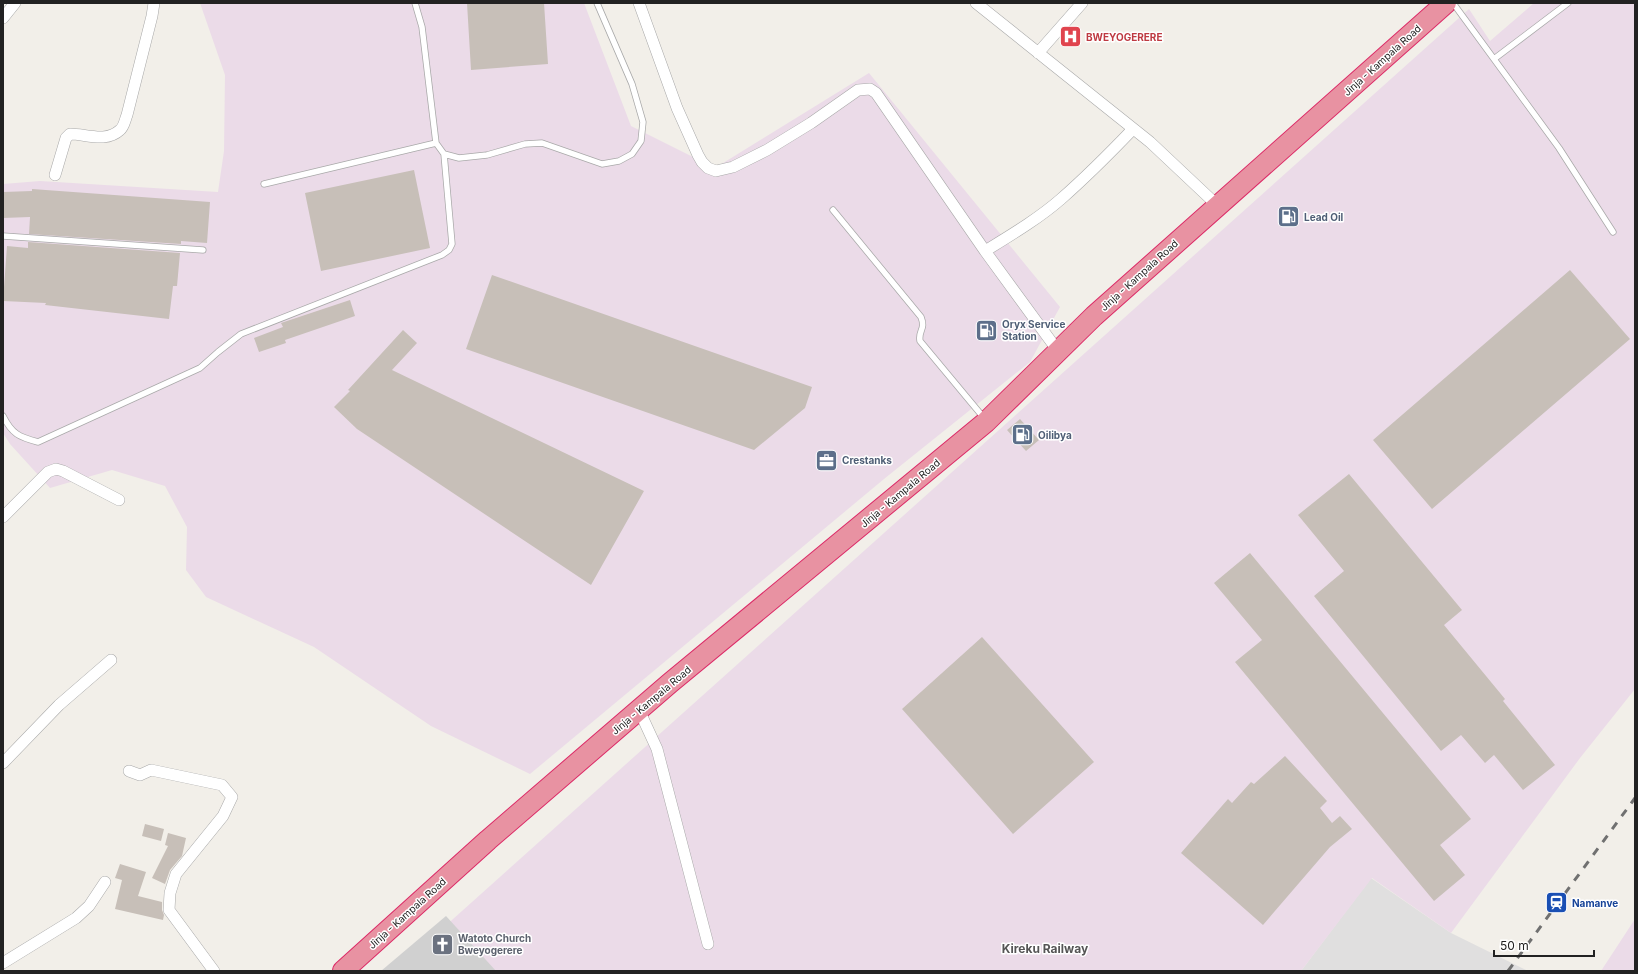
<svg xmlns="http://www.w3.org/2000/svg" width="1638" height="974" font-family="Inter,sans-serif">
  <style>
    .residential { fill: #e0dfdf }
    .industrial { fill: #ebdbe8 }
    .religious { fill: #d0d0d0 }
    .building { fill: #c7bfb8 }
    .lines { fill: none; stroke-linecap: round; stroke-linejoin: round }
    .lane-casing { stroke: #a9a9a9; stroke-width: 7 }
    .street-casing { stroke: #a9a9a9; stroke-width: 12 }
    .highway-casing { stroke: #dc2a67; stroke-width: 22 }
    .lane { stroke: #fff; stroke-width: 5.5 }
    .street { stroke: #fff; stroke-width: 11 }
    .highway { stroke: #e892a2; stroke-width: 20 }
    .rail { stroke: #707070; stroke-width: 3; stroke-dasharray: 8 8; stroke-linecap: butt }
    .labels { text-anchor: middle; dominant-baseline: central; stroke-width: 3; stroke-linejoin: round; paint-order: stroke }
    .health-label { font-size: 10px; font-weight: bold; fill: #be3a42; stroke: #fff; text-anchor: start }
    .street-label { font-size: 10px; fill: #222; stroke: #fff }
    .service-label { font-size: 10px; font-weight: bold; fill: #4e5e75; stroke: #fff; text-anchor: start }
    .transit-label { font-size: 10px; font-weight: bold; fill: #164399; stroke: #fff; text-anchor: start }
    .worship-label { font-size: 10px; font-weight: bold; fill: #5b616d; stroke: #fff; text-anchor: start }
    .quarter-label { font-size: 12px; font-weight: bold; fill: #555; stroke: #fff }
  </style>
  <rect width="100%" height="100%" fill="#f2efe9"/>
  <path class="residential" d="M1371,878l80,55 77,38h-227z"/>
  <path class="industrial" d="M200,3h384l47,123 84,42 154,-95 191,234 -30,55 -146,117 -354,295 -99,-48 -117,-79 -108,-50 -20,-27 1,-43 -22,-41 -53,-16 -62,18 -40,-44 -7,-11v-249l37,-3 178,11 6,-41 1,-76z
    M1534,3h101v686l-55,69 -129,175 -79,-55 -71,93h-906l1074,-962 21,32z
    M1635,919v52h-34z"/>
  <path class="religious" d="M446,916l50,55h-115z"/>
  <path class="building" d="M467,3h77l4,61 -77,6z
    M414,170l16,78 -109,23 -16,-78z
    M32,189l178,13 -3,41 -26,-2v3l-152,-10 1,-17 -27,1v-26l29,-1z
    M28,242l152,11 -3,33h-4l-4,33 -124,-14 1,-2 -43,-2 4,-55 21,2z
    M1570,270l60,69 -198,170 -59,-69z
    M492,275l320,112 -7,21 -51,42 -288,-101z
    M350,300l5,16 -70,24 1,3 -27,9 -5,-14 29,-11 -2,-4z
    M403,330l14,13 -25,27 252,121 -53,94 -234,-156 -23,-22 16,-16 -2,-1z
    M1020,419l19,21 -13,11 -19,-21z
    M1349,474l113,136 -18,15 61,74 -2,2 52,64 -32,25 -29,-35 -9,8 -24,-28 -20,16 -127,-155 30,-25 -46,-56z
    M1250,553l221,266 -31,26 25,30 -31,26 -199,-239 27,-22 -48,-57z
    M982,637l112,125 -81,72 -111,-125z
    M1285,756l42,45 -7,7 12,15 8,-7 12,13 -22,18 -67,78 -82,-72 47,-54 4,4 19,-21 3,2z
    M145,824l19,5 -3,12 -19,-5z
    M168,833l18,5 -4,18 -12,14 -5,14 -13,-6 16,-32 -3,-1z
    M120,864l26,8 -8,24 24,6v8l2,5 -1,5 -48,-11 7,-29 -7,-2z"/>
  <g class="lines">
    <defs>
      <path id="lane" d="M1453,3l106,145 54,84
        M1494,59l74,-56
        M436,143l8,11 15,4 28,-3 38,-11 17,-1 60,21 17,-3 13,-7 9,-13 2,-19 -11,-38 -35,-81
        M264,184l172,-41 -14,-116 -7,-24
        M833,210l88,107c5,13 -3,13 -1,24l64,77
        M3,236l200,14
        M3,416c9,18 16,21 35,26l162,-74 18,-16 23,-18 201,-79 7,-5 3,-6 -8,-90"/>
      <path id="street" d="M639,3l38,105 21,47 4,7 6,6 8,3 17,-4 34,-17 44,-27 47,-33 12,-1 6,4 109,158c26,-16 53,-32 76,-52 25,-22 49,-46 72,-70
        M976,3l174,139 68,64
        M3,18l12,-15
        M1038,53l44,-50
        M55,175l11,-37 4,-4c16,0 36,9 50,-4 4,-3 5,-10 7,-15l25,-99 2,-13
        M985,251l73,100
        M3,517l45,-45 8,-3 7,2 56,29
        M639,710l18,39 51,195
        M3,763l56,-58 52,-45
        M129,771l11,4 11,-5 71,15 10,12 -9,19 -47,58 -6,19 -1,17 45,61
        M3,963l73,-45 13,-12 16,-24"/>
      <path id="highway" d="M343,971l145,-131 182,-157 316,-261 108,-106 352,-313"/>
    </defs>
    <use href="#lane" class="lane-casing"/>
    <use href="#street" class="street-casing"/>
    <use href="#highway" class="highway-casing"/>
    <use href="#lane" class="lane"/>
    <use href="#street" class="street"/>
    <use href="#highway" class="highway"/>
    <path class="rail" d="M1508,971l127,-173"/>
  </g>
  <defs>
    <symbol id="hospital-square" viewBox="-11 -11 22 22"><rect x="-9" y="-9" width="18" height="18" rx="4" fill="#e0444e" stroke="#fff"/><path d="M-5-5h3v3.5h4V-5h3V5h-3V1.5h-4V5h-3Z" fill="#fff"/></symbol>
    <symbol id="fuel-square" viewBox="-11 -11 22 22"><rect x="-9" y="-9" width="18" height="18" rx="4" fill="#5c6f8a" stroke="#fff"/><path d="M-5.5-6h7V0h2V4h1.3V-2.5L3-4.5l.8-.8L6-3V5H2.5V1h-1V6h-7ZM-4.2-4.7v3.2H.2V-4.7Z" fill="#fff"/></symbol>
    <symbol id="office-square" viewBox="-11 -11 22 22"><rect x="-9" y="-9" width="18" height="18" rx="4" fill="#5c6f8a" stroke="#fff"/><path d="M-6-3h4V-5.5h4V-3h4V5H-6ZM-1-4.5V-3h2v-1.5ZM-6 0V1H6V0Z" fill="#fff"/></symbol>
    <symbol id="station-square" viewBox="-11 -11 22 22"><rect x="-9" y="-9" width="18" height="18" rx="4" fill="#1a4fb4" stroke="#fff"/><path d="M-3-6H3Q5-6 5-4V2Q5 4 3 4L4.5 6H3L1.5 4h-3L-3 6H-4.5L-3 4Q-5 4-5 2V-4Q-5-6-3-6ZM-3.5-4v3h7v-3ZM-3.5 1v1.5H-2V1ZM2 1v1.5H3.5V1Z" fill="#fff"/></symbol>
    <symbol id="church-square" viewBox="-11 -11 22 22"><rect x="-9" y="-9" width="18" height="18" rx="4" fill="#6b7280" stroke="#fff"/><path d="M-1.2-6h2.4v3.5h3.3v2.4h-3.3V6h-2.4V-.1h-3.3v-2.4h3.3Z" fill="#fff"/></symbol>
  </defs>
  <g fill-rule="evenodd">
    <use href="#hospital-square" x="1058" y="24" width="25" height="25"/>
    <use href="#fuel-square" x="1276" y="204" width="25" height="25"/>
    <use href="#fuel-square" x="974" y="318" width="25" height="25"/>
    <use href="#fuel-square" x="1010" y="422" width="25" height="25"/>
    <use href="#office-square" x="814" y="448" width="25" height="25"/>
    <use href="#station-square" x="1544" y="890" width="25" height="25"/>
    <use href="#church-square" x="430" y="932" width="25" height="25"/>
  </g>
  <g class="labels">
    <g class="health-label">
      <text x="1086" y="37">BWEYOGERERE</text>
    </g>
    <g class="street-label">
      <text transform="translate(1382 60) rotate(-42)">Jinja - Kampala Road</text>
      <text transform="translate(1139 275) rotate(-42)">Jinja - Kampala Road</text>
      <text transform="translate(900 493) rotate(-40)">Jinja - Kampala Road</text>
      <text transform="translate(651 700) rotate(-40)">Jinja - Kampala Road</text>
      <text transform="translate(407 913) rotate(-42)">Jinja - Kampala Road</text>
    </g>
    <g class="service-label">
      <text x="1304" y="217">Lead Oil</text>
      <text x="1002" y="324">Oryx Service<tspan x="1002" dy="12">Station</tspan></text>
      <text x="1038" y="435">Oilibya</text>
      <text x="842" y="460">Crestanks</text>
    </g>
    <g class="transit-label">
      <text x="1572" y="903">Namanve</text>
    </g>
    <g class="worship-label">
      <text x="458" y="938">Watoto Church<tspan x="458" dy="12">Bweyogerere</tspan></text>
    </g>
    <g class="quarter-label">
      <text x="1045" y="948">Kireku Railway</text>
    </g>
  </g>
  <rect width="1638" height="974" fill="none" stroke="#222222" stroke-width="8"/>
  <path d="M1494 950v6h100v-6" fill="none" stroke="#222222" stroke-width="2"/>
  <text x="1500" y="950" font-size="12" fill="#222222" stroke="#ffffff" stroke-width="3" paint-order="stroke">50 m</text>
</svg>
